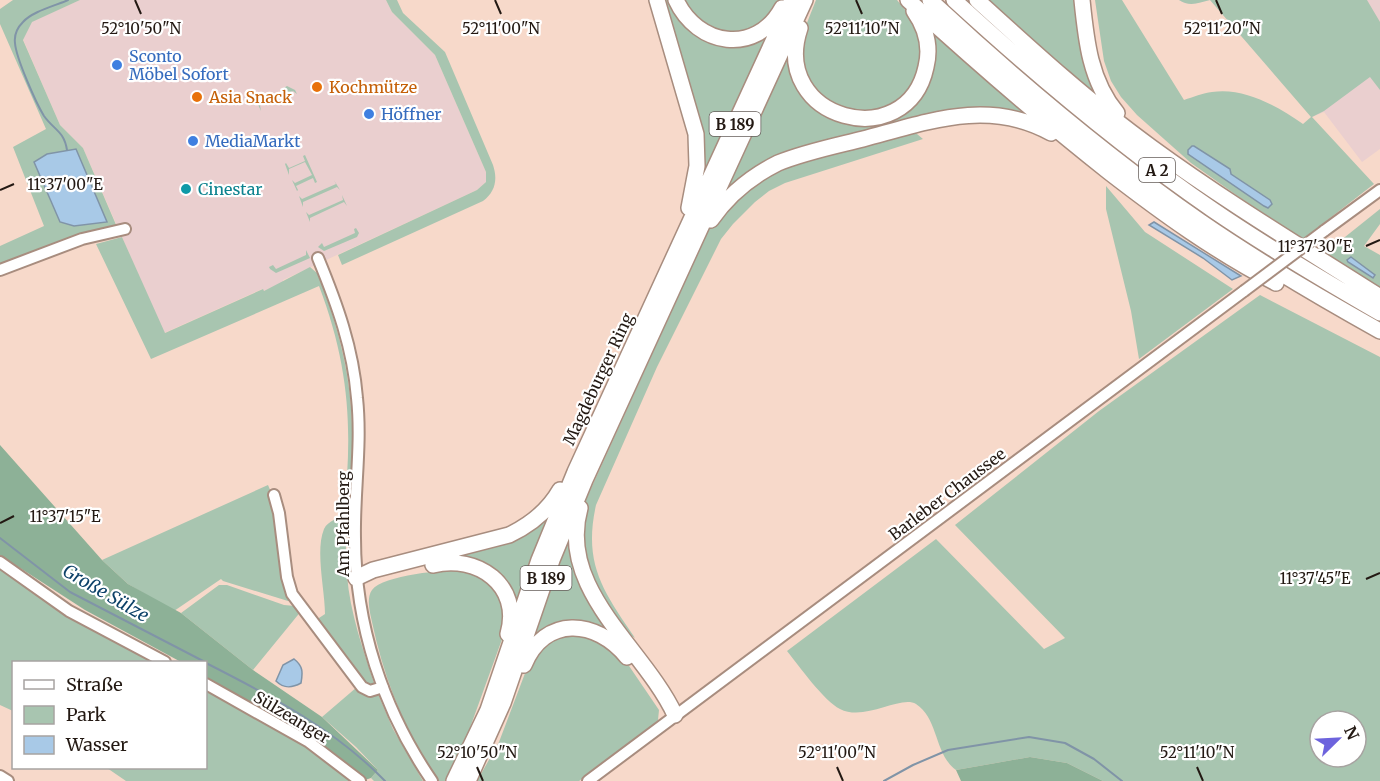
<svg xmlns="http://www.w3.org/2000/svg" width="1380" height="781" font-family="Merriweather,serif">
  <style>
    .commercial { fill: #eacfcf }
    .green { fill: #a8c5b0; fill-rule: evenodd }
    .forest { fill: #8db197 }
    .water { fill: #a8c9e7; stroke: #8094a7; stroke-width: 1.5 }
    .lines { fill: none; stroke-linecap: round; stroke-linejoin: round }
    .stream { stroke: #8094a7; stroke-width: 2 }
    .minor-casing { stroke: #a88d7f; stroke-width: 14 }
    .highway-casing { stroke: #a88d7f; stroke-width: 18 }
    .minor { stroke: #fff; stroke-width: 10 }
    .highway { stroke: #fff; stroke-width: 15 }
    .minor-bridge-casing { stroke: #a88d7f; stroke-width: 14; stroke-linecap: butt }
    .minor-bridge { stroke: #fff; stroke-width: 10 }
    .ticks { fill: none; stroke: #231913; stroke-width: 2 }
    .shop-dot { fill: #3f7fe0; stroke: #fff; stroke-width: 2 }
    .food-dot { fill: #e8710a; stroke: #fff; stroke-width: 2 }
    .culture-dot { fill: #0f9aa8; stroke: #fff; stroke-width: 2 }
    .labels { text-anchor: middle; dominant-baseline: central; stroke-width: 4.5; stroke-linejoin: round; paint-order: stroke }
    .shield { fill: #fff; stroke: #655e5a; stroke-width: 1.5 }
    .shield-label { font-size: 15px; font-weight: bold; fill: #231913 }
    .shop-label { font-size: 16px; fill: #366cbe; stroke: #fff; text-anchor: start }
    .food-label { font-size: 16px; fill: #c56008; stroke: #fff; text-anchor: start }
    .culture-label { font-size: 16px; fill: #0d838f; stroke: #fff; text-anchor: start }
    .street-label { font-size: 16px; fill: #231913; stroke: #fff }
    .water-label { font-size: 18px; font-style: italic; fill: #0c4168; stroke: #fff }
    .ticks-label { font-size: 15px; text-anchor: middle; fill: #231913; stroke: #fff; stroke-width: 4.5; stroke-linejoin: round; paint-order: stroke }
  </style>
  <rect width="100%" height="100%" fill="#f7d9ca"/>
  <path class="commercial" d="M80,0h306l6,12 43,43 51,117v10l-9,8 -194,90v2l-19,9 -2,-2 -98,44 -81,-185 -23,-23 -37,-86 8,-17z
    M1179,0h201v149l-18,13 -38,-50 -12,5 -102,-117 -17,4 -9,-1z"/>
  <path class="green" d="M13,0h67l-48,22 -9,18 37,85 23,23 34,79 -117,39v-20l44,-20 -31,-79 33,-18 -46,-105v-15z
    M386,0h11l6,13 42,39 48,113c5,15 2,27 -10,36l-141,64 -4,-10 139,-65 9,-8v-10l-51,-117 -43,-43z
    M662,0h8l25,34 74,-2 -66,144 1,-25 -1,-13z
    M681,0h99l-11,18 -23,15 -36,-2z
    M816,0h81l19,23 8,30 -14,38 -30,21 -44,-3 -32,-33 -3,-38z
    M983,0h93l27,102z
    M1095,0h27l62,100c9,-3 19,-7 28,-8 32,-5 65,14 91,32l8,-7 -101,-117c-11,3 -21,7 -31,0h188l13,22v68l-10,-13 -46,34 -12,6 62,67 -71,55 -64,-42 -48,-34 -54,-48 -16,-18 -10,-16 -7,-20z
    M927,26l124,104 -36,-16 -176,27 -114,52 65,-141 47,67 78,-18z
    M287,86l8,4 2,4 -4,-3 -33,14 1,6 -5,-11h1l2,3 26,-11 -1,-4z
    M911,129l12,10 -138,44 -16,8 -14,11 -22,22 -12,15 -64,128 -61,138c-13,59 7,86 39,133l-15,-10 -37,-59v-63l127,-279 11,-16 47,-40z
    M305,155l12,27 -2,1 -2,-5 -17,8 2,4 -1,1 -5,-11 3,3 17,-8 -7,-13 -16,7v6l-4,-11 1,-1 3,5 16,-7 -2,-5z
    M334,180l6,10 -3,-3 -34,15v5l-4,-11 3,3 34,-15z
    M1106,186l39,46 88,57 -94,70 -8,-48 -25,-102z
    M342,195l5,11 -3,-4 -34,16v4l-4,-10 3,3 34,-15z
    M1380,209v15l-16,22 16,9v35l-55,-37z
    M356,228l3,5 -2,4 -33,14 -6,-4 4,-4 2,4 31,-14 -1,-4z
    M122,237l43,96 98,-44 1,2 46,-24 7,6c23,56 37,113 35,174 -1,44 -9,83 -5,128 3,38 16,74 28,111l-7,1 -52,-67 9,-6c0,-24 -10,-63 -1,-85 4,-9 15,-9 20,-19 9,-82 5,-145 -25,-224l-168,73 -55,-115z
    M306,250l4,8 -34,15 -6,-4 -1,-2 4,-2 3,4 30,-14z
    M1260,295l120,62v424h-277l-36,-18 -37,-6 -74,13c-22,-16 -17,-51 -40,-66 -16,-9 -51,18 -76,5 -16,-8 -41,-43 -53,-58l149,-112 108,110 21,-11 -110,-113 144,-114zM1320,721h36v36h-36z
    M268,485l8,19 17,97h-5l-65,-20 -2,-2 -47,32 -46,-27 -26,-24z
    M550,512l-35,95 -7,-15 -59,-33z
    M569,533l4,9 62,120 -40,-34 -64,17z
    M0,565l156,97h-142l-1,49 -13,-6z
    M464,569l24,12 15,20 2,30 -42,116 -18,34h-6c-34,-48 -55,-102 -67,-159 -2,-9 -6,-24 0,-32 11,-15 73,-20 92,-21z
    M219,585h8l57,20 11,1 7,4 -49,60 -72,-57z
    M587,634l38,26 34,50 -1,10 -10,10 -69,51h-102l22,-39 28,-74 9,-15 20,-16z
    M357,687l21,7 15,35 30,52h-49l-3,-3 7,-8 -22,-23 -34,-30z
    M206,689l95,52 54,40h-229l-19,-13h99z"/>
  <path class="forest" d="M0,445l102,115 26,24 53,29 72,57 69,47 56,53 -7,8 -6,2 -83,-59 -76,-44v-15h-25l-96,-52 -85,-55z
    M1030,757l37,6 36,18h-142l-5,-11z"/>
  <path class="water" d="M1192,146h2l36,23 1,5 39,26 2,4 -4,4 -4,-2 -76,-52v-4z
    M76,149l31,73 -33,4 -14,-4 -26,-60 13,-8z
    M1154,222l87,54 -9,4 -29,-22 -54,-33z
    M1351,257l24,18 -2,3 -25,-16 -1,-2z
    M294,659c9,7 9,13 7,24 -9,5 -17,6 -25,-2l7,-16z"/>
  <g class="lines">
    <path class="stream" d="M67,150c-3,-19 -13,-20 -23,-34 -8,-13 -28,-58 -29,-73 -1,-8 2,-15 8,-21 10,-11 32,-16 45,-22
      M0,538l70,54 135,70
      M206,663c63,32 129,66 179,118
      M884,781l29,-16 35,-15 81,-13 36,6 29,16 28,22"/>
    <defs>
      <path id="minor" d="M1324,231l56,-41
        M318,258c19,46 35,90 39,140 5,47 -3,93 -2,140 0,86 28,172 77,243
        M0,270l82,-31 43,-10
        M274,495l5,18 8,64 5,17 70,93 8,4 13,-4
        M0,562l69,49 96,51
        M206,684l103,58 51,39
        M0,776l8,5
        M588,781l656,-490"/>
      <path id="highway" d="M657,0l39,134 1,32 -8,42
        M676,0c21,46 80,56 106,8
        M908,0c66,60 131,117 201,172 53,41 107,80 167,111
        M930,0c86,80 175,155 271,222 58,40 118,75 179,109
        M954,0c82,75 167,147 259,210 54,37 110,70 167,103
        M977,0c56,51 113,103 174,147 74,54 152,101 229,150
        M1082,0c4,40 8,81 35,113
        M800,28c-31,92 107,128 126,39 5,-20 0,-39 -12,-56
        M711,220c18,-26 39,-43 67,-57 27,-11 57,-17 85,-24 64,-17 125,-41 188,-6
        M580,508c-23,82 64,140 95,207
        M433,565c44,-11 89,20 75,69
        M356,578l17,-8 136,-35c21,-10 39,-24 51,-45
        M524,665c21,-50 72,-46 103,-8
        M454,781l34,-71 51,-150 36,-88 217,-472
        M468,781l35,-78 49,-143 33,-80 220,-480"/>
    </defs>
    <use href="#minor" class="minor-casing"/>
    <use href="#highway" class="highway-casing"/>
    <use href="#minor" class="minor"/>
    <use href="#highway" class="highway"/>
    <defs>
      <path id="minor-bridge" d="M1244,291l80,-60"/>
    </defs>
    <use href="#minor-bridge" class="minor-bridge-casing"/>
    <use href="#minor-bridge" class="minor-bridge"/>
  </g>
  <path class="ticks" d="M135,0l6,14M495,0l6,14M856,0l6,14M1216,0l6,14M0,190l14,-6M1366,246l14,-6M0,523l14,-7M1366,579l14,-6M477,767l6,14M837,767l6,14M1197,767l6,14"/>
  <g class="shop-dot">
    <circle cx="117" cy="65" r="6"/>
    <circle cx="369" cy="114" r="6"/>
    <circle cx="193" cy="141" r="6"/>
  </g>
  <g class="food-dot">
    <circle cx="317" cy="87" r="6"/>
    <circle cx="197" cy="97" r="6"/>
  </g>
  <circle class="culture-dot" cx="186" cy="189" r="6"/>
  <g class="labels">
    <g class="shield">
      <rect x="709.5" y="112" width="51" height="24" rx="4.5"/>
      <rect x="1139" y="158" width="36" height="24" rx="4.5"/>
      <rect x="520.5" y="566" width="51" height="24" rx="4.5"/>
    </g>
    <g class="shield-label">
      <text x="735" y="124">B 189</text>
      <text x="1157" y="170">A 2</text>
      <text x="546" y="578">B 189</text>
    </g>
    <g class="shop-label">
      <text x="129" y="56">Sconto<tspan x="129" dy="18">Möbel Sofort</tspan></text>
      <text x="381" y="114">Höffner</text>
      <text x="205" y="141">MediaMarkt</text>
    </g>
    <g class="food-label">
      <text x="329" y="87">Kochmütze</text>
      <text x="209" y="97">Asia Snack</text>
    </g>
    <g class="culture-label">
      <text x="198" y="189">Cinestar</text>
    </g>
    <g class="street-label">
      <text transform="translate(598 379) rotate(-65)">Magdeburger Ring</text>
      <text transform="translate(947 494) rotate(-37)">Barleber Chaussee</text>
      <text transform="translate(343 524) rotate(-90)">Am Pfahlberg</text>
      <text transform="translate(292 717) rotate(31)">Sülzeanger</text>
    </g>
    <g class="water-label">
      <text transform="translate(106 593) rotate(30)">Große Sülze</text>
    </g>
  </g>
  <g class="ticks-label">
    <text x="141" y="34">52°10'50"N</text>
    <text x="862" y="34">52°11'10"N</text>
    <text x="1222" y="34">52°11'20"N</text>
    <text x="501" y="34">52°11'00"N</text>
    <text x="65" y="190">11°37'00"E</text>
    <text x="1315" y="252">11°37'30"E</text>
    <text x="65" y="522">11°37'15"E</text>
    <text x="1315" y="584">11°37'45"E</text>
    <text x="477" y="758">52°10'50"N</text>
    <text x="837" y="758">52°11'00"N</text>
    <text x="1197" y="758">52°11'10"N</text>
  </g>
  <rect x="12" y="661" width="195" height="108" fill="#ffffff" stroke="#a7a3a1" stroke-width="1.5"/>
  <rect x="24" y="680" width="30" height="9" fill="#ffffff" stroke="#a7a3a1" stroke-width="1.5"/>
  <text x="66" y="691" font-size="18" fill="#231913">Straße</text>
  <rect x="24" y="706" width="30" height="18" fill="#a8c5b0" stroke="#a7a3a1" stroke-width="1.5"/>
  <text x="66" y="721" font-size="18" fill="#231913">Park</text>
  <rect x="24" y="736" width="30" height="18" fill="#a8c9e7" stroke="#a7a3a1" stroke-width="1.5"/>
  <text x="66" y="751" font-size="18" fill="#231913">Wasser</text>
  <g transform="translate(1338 739) rotate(66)"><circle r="28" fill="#ffffff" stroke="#a7a3a1" stroke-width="1.5"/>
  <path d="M0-4.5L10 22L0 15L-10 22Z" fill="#6d63dd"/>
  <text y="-9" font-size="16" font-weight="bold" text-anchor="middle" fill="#231913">N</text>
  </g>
</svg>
